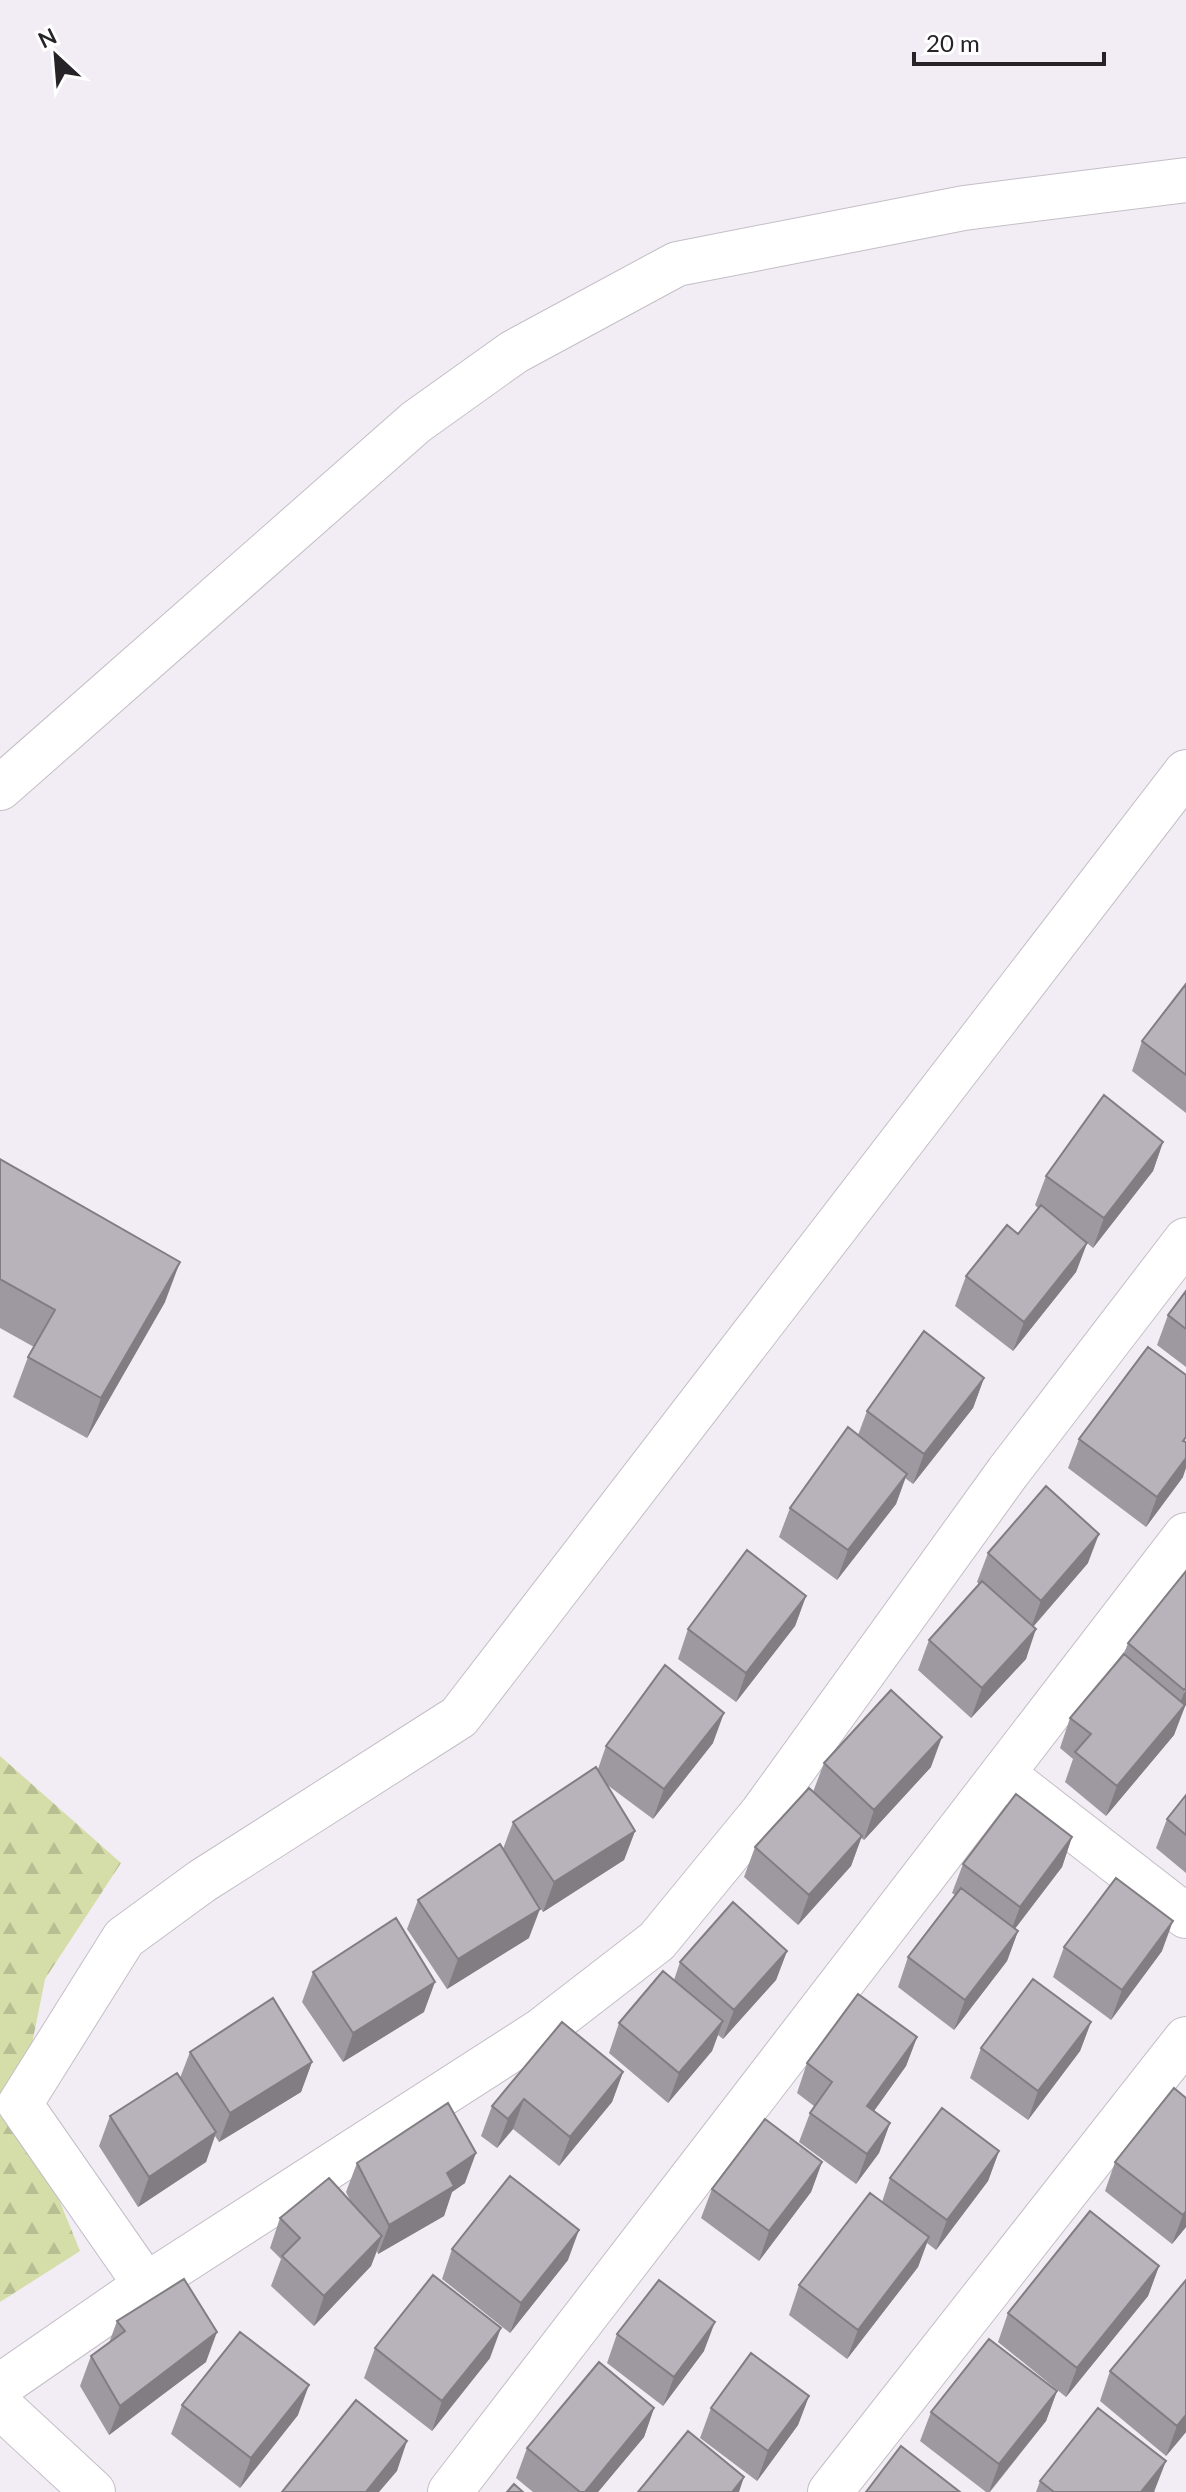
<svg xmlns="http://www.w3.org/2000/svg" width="1186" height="2492" font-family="Lato,sans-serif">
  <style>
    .forest { fill: url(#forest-firs) }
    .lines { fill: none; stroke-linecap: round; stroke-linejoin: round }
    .minor-casing { stroke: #c4bec6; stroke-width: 46 }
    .minor { stroke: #fff; stroke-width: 44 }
    .wall { fill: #9e99a0 }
    .shaded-wall { fill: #817d82 }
    .building { fill: #b8b2ba; stroke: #817d82; stroke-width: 2 }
  </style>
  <defs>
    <pattern id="forest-firs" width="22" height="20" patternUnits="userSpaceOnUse" patternTransform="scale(2)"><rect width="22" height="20" fill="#d5dda8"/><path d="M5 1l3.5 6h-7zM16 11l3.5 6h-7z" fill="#b7be91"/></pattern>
  </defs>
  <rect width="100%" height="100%" fill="#f2ecf4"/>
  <path class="forest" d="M0,1756l121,107 -76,116 -25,125 60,147 -80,51z"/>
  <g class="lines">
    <defs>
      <path id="minor" d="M0,788l416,-366 98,-70 163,-88 287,-56 222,-28
        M1003,1774l183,142
        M146,2285l-126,-181 104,-166 78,-57 257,-164 727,-945
        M0,2386l146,-101 396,-255 115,-89 105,-128 246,-341 178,-232
        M0,2406l93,86
        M450,2492l736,-957
        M830,2492l356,-453"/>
    </defs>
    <use href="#minor" class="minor-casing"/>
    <use href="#minor" class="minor"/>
  </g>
  <path class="wall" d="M1186,984v129l-54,-42 10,-30z
    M1163,1142l-10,29 -60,77 -6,-5 -11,29 -63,79 -58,-45 11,-30 52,-42 20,-26 -3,-3 11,-29z
    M0,1159l165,143 -78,136 -74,-41 15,-40 6,-10 -34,-19z
    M1186,1291v76l-29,-22 11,-30z
    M984,1378l-11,30 -60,76 -8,-6 -9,26 -59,76 -58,-43 11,-29 68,-73 9,-24z
    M1079,1439l104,38 -37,50 -78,-59z
    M988,1553l100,10 -54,63 -8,33 -55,59 -53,-48 11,-30 50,-56 -2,-2z
    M1186,1571l-2,135 -10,29 -68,81 -41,-34 8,-23 -13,-11 10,-30 53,-62 5,-13z
    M806,1596l-11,30 -59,76 -58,-43 10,-30z
    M713,1743l-60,76 -47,-35 29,47 -11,29 -81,52 -18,-28 4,54 -82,51 -40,-60 11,-29 85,-51 10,-27 85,-53 8,-23z
    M824,1763l107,4 -67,73 -3,-2 -10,28 -53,59 -54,-48 11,-30 58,-55z
    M1186,1795v78l-30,-25 11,-29z
    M1072,1837l-10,30 -47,62 3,2 -11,30 -53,69 -56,-43 10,-30 47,-62 -3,-2 11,-29z
    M1064,1947l98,4 -51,69 -58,-43z
    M787,1951l-11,29 -53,59 -5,-4 -6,16 -44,52 -59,-50 10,-30 55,-43 6,-18z
    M313,1972l111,40 -81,50 -41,-60z
    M1091,2022l-11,29 -52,69 -58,-42 11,-30z
    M917,2037l-11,29 -32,45 16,12 -11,30 -23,31 -57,-42 11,-29 4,-7 -17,-13 10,-30z
    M190,2052l122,10 -11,30 -82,50 -4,-6 -9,26 -68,45 -39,-61 11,-30 70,-38z
    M623,2072l-11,30 -53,64 -46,-37 -16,19 -16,-12 11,-30z
    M1186,2098v129l-14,17 -67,-53 10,-29z
    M999,2151l-11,30 -52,69 -9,-7 -9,24 -71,92 -58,-44 10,-30 83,-83 8,-24z
    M822,2162l-11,30 -52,69 -58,-43 11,-29z
    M357,2163l108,20 -13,9 -8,24 -66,38 -1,-3 -6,15 -57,60 -43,-40 10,-27 -11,-11 10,-30 71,-16 -5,-10z
    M452,2249l116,11 -58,73 -68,-54z
    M1159,2266l-11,30 -82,101 -68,-55 10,-29z
    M117,2321l89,41 -97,73 -29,-49 11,-30 18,-13z
    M617,2334l87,17 -41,55 -56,-43z
    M375,2348l115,10 -58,73 -68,-53z
    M1110,2371l76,61 -20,24 -66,-55z
    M1057,2391l-11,30 -56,71h-4l-66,-51 11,-29z
    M809,2396l-11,29 -41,56 -57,-43 11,-30z
    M182,2405l116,10 -58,73 -69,-54z
    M654,2408l-10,29 -46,55h-65l-17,-14 11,-30z
    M1040,2481l115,10 -1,1h-118z"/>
  <path class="shaded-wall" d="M1163,1142l-10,29 -60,77 11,-30z
    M1087,1243l-11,29 -63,79 11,-29z
    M180,1262l-15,40 -78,136 14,-40z
    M984,1378l-11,30 -60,76 11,-30z
    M1186,1458v10l-3,9 -37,50 11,-30z
    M907,1474l-11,30 -59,76 11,-30z
    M1099,1534l-11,29 -58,67 11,-29z
    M806,1596l-11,30 -59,76 10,-29z
    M1036,1629l-10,30 -55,59 11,-30z
    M1186,1688v16l-12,31 -68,81 11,-30 57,-68z
    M724,1713l-11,30 -60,76 11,-30z
    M942,1737l-11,30 -67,73 10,-30z
    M635,1831l-11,29 -81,52 11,-30z
    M862,1836l-11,30 -53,59 11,-30z
    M1072,1837l-10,30 -53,69 11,-29z
    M540,1909l-11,29 -82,51 11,-30z
    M1173,1921l-11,30 -51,69 11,-30z
    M1018,1931l-11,30 -53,69 11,-30z
    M787,1951l-11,29 -53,59 11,-29z
    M435,1982l-11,30 -81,50 10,-29z
    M723,2021l-11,30 -44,52 11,-30z
    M1091,2022l-11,29 -52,69 10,-29z
    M917,2037l-11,29 -50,70 11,-30z
    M312,2062l-11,30 -82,50 11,-29z
    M623,2072l-11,30 -53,64 11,-29z
    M524,2099l-11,30 -16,19 11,-29z
    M890,2123l-11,30 -23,31 11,-30z
    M216,2132l-10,30 -68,45 11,-30z
    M999,2151l-11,30 -52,69 11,-30z
    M476,2153l-11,30 -13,9 -8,24 -66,38 11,-29 58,-52z
    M822,2162l-11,30 -52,69 10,-30z
    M1186,2211v16l-14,17 11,-29z
    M579,2230l-11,30 -58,73 11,-30z
    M382,2236l-11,30 -57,60 10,-30z
    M929,2237l-11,30 -71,92 11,-29z
    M1159,2266l-11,30 -82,101 11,-29z
    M715,2322l-11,29 -41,55 11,-29z
    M501,2328l-11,30 -58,73 10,-30z
    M217,2332l-11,30 -97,73 11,-29z
    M309,2385l-11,30 -58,73 11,-30z
    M1057,2391l-11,30 -57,71 10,-28z
    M809,2396l-11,29 -41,56 11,-30z
    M654,2408l-10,29 -46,55h-13z
    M1186,2415v17l-20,24 11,-30z
    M407,2441l-10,30 -18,21h-13z
    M1166,2461l-12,31h-13z
    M744,2477l-5,15h-7z"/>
  <path class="building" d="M1186,984v91l-44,-34z
    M1104,1095l59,47 -59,76 -58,-42z
    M0,1159l180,103 -79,136 -73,-41 27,-47 -55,-31z
    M1041,1205l46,38 -63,79 -58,-46 41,-51 11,9z
    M1186,1291v38l-18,-14z
    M924,1331l60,47 -60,76 -57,-43z
    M1148,1347l38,28v62l-3,4 3,1v16l-29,39 -78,-58z
    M848,1427l59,47 -59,76 -58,-42z
    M1046,1486l53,48 -58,67 -53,-48z
    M747,1550l59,46 -60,77 -58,-44z
    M1186,1571v117l-2,2 -56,-47z
    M982,1581l54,48 -54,59 -53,-48z
    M1124,1654l61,51 -68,81 -42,-34 16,-18 -21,-16z
    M665,1665l59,48 -60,76 -58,-43z
    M891,1690l51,47 -68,73 -50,-47z
    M596,1767l39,64 -81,51 -41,-60z
    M809,1788l53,48 -53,59 -54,-48z
    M1016,1794l56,43 -52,70 -57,-43z
    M1186,1795v40l-19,-16z
    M500,1844l40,65 -82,50 -40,-59z
    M1116,1878l57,43 -51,69 -58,-43z
    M961,1888l57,43 -53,69 -57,-43z
    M733,1902l54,49 -53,59 -54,-48z
    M396,1918l39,64 -82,51 -40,-61z
    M663,1971l60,50 -44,52 -60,-50z
    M1033,1979l58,43 -53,69 -57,-43z
    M858,1994l59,43 -50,69 23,17 -23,31 -57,-41 22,-31 -25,-19z
    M273,1998l39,64 -82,51 -40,-61z
    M562,2022l61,50 -53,65 -46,-38 -16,20 -16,-13z
    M177,2073l39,59 -67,45 -39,-61z
    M1174,2088l12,10v113l-3,4 -68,-53z
    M448,2103l28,50 -29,20 7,13 -65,39 -32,-62z
    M942,2108l57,43 -52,69 -57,-42z
    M765,2119l57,43 -53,69 -57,-42z
    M510,2176l69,54 -58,73 -69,-54z
    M329,2178l53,58 -58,60 -42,-40 18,-18 -20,-20z
    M870,2193l59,44 -71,93 -59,-45z
    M1090,2211l69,55 -82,102 -69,-55z
    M433,2275l68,53 -59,73 -67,-53z
    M184,2279l33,53 -97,74 -29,-50 34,-25 -8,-10z
    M659,2280l56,42 -41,55 -57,-43z
    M1186,2280v135l-9,11 -67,-55z
    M240,2332l69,53 -58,73 -69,-53z
    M989,2339l68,52 -58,73 -68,-52z
    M751,2353l58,43 -41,55 -57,-43z
    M599,2362l55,46 -69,84h-5l-53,-44z
    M356,2400l51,41 -41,51h-84z
    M1098,2408l68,53 -25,31h-87l-14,-11z
    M688,2431l56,46 -12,15h-94z
    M901,2446l59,46h-94z
    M514,2484l9,8h-16z"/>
  <g transform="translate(56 56) rotate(334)" stroke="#ffffff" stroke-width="6" paint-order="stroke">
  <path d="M0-6L14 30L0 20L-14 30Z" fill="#262427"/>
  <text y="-12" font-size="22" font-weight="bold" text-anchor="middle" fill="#262427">N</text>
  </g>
  <path d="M914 52v12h190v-12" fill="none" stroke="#262427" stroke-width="4"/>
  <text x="926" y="52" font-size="24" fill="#262427" stroke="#ffffff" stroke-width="6" paint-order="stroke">20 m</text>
</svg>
